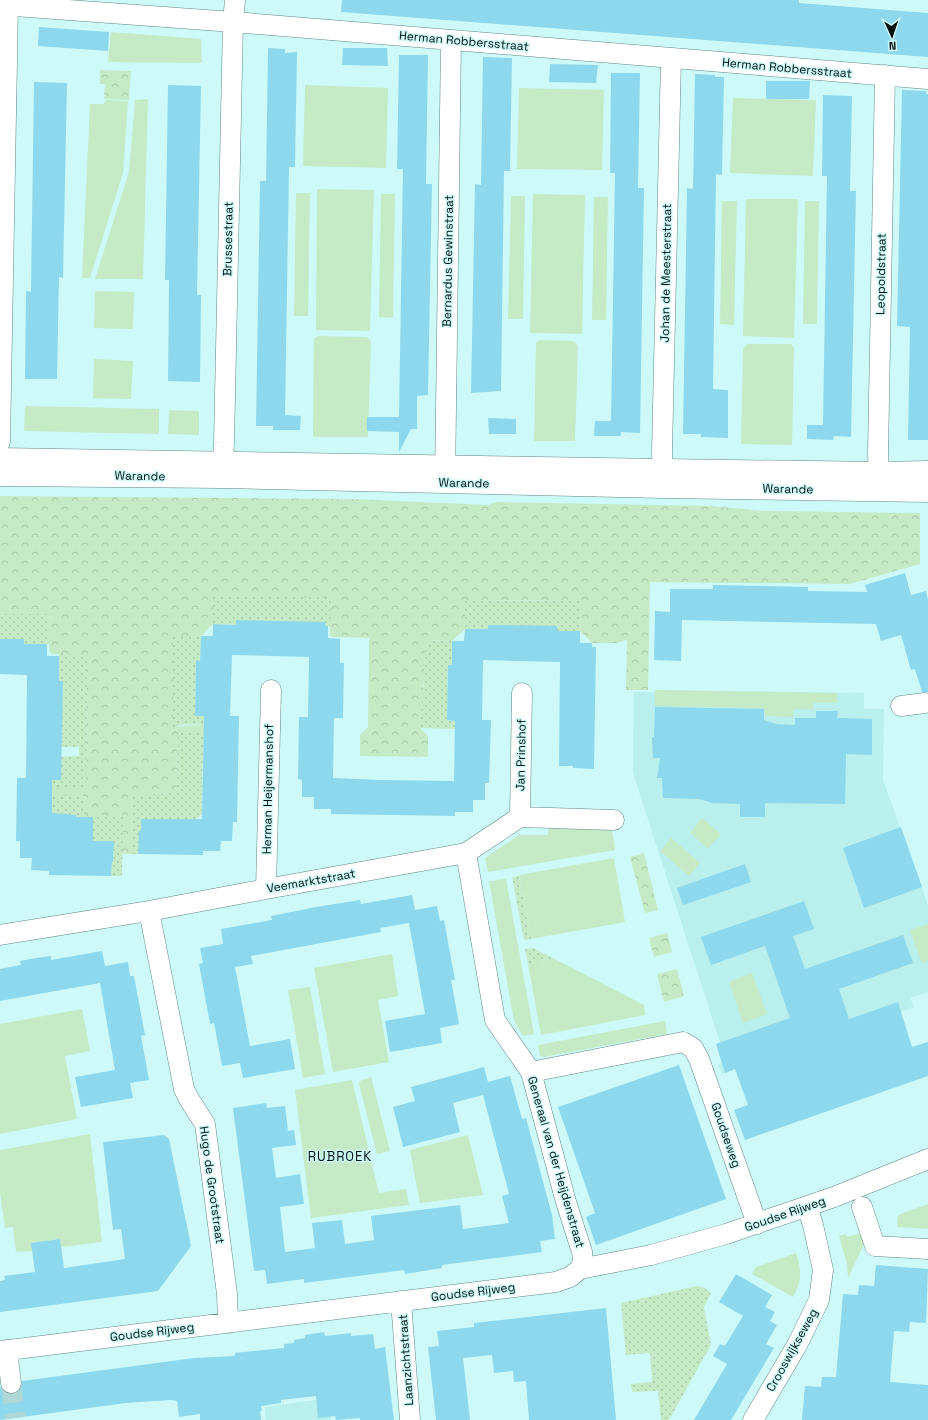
<svg xmlns="http://www.w3.org/2000/svg" width="928" height="1420" font-family="'Space Grotesk',sans-serif">
  <style>
    .built { fill: #b9efec }
    .grass { fill: #c5eac6 }
    .forest { fill: url(#forest-crowns) }
    .garden { fill: url(#garden-dots) }
    .building { fill: #8dd8ec }
    .lines { fill: none; stroke-linecap: round; stroke-linejoin: round }
    .street-tunnel { stroke: #afd7d5; stroke-width: 20; stroke-dasharray: 20 10; stroke-linecap: butt }
    .street-casing { stroke: #5f8887; stroke-width: 21 }
    .secondary-casing { stroke: #5f8887; stroke-width: 23 }
    .street { stroke: #fff; stroke-width: 20 }
    .secondary { stroke: #fff; stroke-width: 22 }
    .labels { text-anchor: middle; dominant-baseline: central; stroke-width: 3; stroke-linejoin: round; paint-order: stroke }
    .street-label { font-size: 12px; fill: #02100f; stroke: #cdfaf8 }
    .neighbourhood-label { font-size: 13px; letter-spacing: 1px; fill: #02100f; stroke: #cdfaf8 }
  </style>
  <defs>
    <pattern id="forest-crowns" width="20" height="18" patternUnits="userSpaceOnUse"><rect width="20" height="18" fill="#c5eac6"/><path d="M2 6a3 3 0 1 1 6 0M12 15a3 3 0 1 1 6 0" fill="none" stroke="#a8c8a9"/></pattern>
    <pattern id="garden-dots" width="8" height="8" patternUnits="userSpaceOnUse"><rect width="8" height="8" fill="#c5eac6"/><path d="M2 2h.1M6 6h.1" fill="none" stroke="#a8c8a9" stroke-width="1.8" stroke-linecap="round"/></pattern>
  </defs>
  <rect width="100%" height="100%" fill="#cdfaf8"/>
  <path class="built" d="M655,690l209,3v16h20l-1,71 45,125v87l-18,6 4,9 -192,67 -4,-9 8,-4 -93,-288 1,-81h21z
    M329,1398l2,22h-65l-1,-13z"/>
  <path class="grass" d="M111,32l90,7 1,24 -94,-1z
    M305,85l83,3 -2,80 -83,-2z
    M519,88l85,2 -2,80 -85,-1z
    M733,98l83,2 -3,76 -83,-3z
    M148,99l-5,180h-48l34,-107 6,-72z
    M106,100l22,1 -5,72 -33,105h-8l8,-174h13z
    M317,189l57,1 -4,141 -54,-1z
    M296,193h14l-2,123h-14z
    M381,194h14l-2,124 -14,-1z
    M533,194l52,1 -3,139 -52,-1z
    M511,196h14l-2,123h-15z
    M594,197h14l-2,123h-14z
    M746,199h52l-4,139 -51,-2z
    M722,201h15l-3,124 -14,-1z
    M805,201h14l-2,123h-14z
    M95,291l39,1 -1,37 -39,-1z
    M318,336l49,1 4,4 -3,96h-55l1,-99z
    M540,340l34,1 4,5 -3,95h-41l2,-98z
    M747,344h44l3,4 -2,97 -51,-1 2,-95z
    M94,359l39,2 -2,38 -38,-1z
    M25,406l134,3v25l-135,-3z
    M169,410l30,1v24l-31,-1z
    M655,690l182,3v10h-24v6h-20v8l-28,-1 -1,-8 -109,-2z
    M702,818l19,16 -13,15 -18,-16z
    M549,828l63,1 3,21 -127,22 -3,-14 34,-23h29z
    M671,838l29,25 -11,13 -29,-25z
    M614,858l11,64 -94,17 -12,-64z
    M506,879l28,155 -11,2 -9,-15 -25,-140z
    M928,924v37l-6,2 -12,-33z
    M392,954l6,42 -20,4 11,62 -56,10 -19,-104z
    M553,958l91,47 1,10 -104,20 -13,-71z
    M752,973l15,41 -24,9 -14,-41z
    M310,987l15,87 -22,4 -15,-88z
    M82,1009l8,42 -25,5 12,63 -77,15v-110z
    M665,1021l2,13 -124,23 -3,-1 -2,-11z
    M371,1077l19,74 -13,3 -18,-70v-2l3,-2z
    M352,1080l27,113 27,-4 3,16 -98,13 -16,-128z
    M90,1134l12,108 -41,5 -1,-8 -28,4v8l-16,1 -3,-25 -8,1 -5,-35v-43z
    M468,1135l15,60 -63,8 -10,-53z
    M928,1204v25l-31,-2 1,-12z
    M861,1233l7,3 -20,42 -1,-14 -8,-28 7,-2 1,3z
    M796,1253c6,17 6,28 -3,44l-41,-23 4,-7z"/>
  <path class="forest" d="M100,70l31,1 -2,29 -25,-1 1,-15h-5z
    M0,496l351,3 137,6 10,-3 213,4 53,5 156,2v51l-70,20 -200,-2 -2,108h-22l1,-50 -11,3h-24l-12,-12 1,-30 -116,-1v29l-13,12 -25,-1 -7,88 8,8v21l-68,-1v-21l8,-8 1,-89 -36,-1 -3,-2v-9l-117,-2 -12,12h-28v91l35,-3v8h-27l-3,3 -1,53 -5,5 -41,2 1,59h-10l1,-38h-39l-36,-21v-7h38l1,-133 -34,-1 -4,-3v-37h-49z
    M644,853l14,57 -13,3 -15,-56z
    M667,933l5,19 -18,5 -5,-19z
    M677,969l7,27 -20,6 -7,-28z"/>
  <path class="garden" d="M213,595l118,3 -1,28 -117,-2z
    M465,600l116,1 -1,30h-23l-69,-6v4h-23z
    M0,614h49v30h-25v-5h-24z
    M173,636h28l-1,25h-4l-1,55h9v8l-24,1 -7,3z
    M427,640l25,1v24h-4l-1,22h5l-1,21h-4v12l8,1v8l-35,-1z
    M59,654l28,1 -1,134 -34,-1v-8l5,-23 22,-1v-9h-18l2,-66h-4z
    M181,732h27l-5,17 -1,65 -6,6 -55,-1v12l-2,1 1,22h-8l-1,-59 41,-2 5,-5 1,-53z
    M48,795l36,1v20l39,-1 -1,61h-11l1,-14 1,-1 1,-7h-2v-13h-12v4l-43,-5z
    M519,876l12,63 -7,1 -12,-63z
    M533,948l20,10 -25,6 -3,-15z
    M697,1286l8,2 6,5 -7,14 7,38 -42,75h-8l-3,-29 -26,1 -1,-8 21,-2 -2,-29 -24,2 -5,-52z"/>
  <path class="building" d="M342,0h457v3l129,10v44l-587,-45z
    M39,27l70,5 -1,19 -70,-5z
    M268,48l17,1v4l12,-1 -2,115h-6l-4,248 16,1 -1,14h-27v-4h-17l4,-245h6z
    M343,48h44l1,18 -46,-1z
    M399,55h29l-2,129h6l-4,211 -11,1v33h-6l-12,23v-20l-32,-1v-14h32l4,-248h-6z
    M483,57l29,1 -2,113h-6l-3,220 -30,2 4,-209 6,1z
    M550,64l48,1 -2,18 -47,-1z
    M611,73h29l-2,115h6l-4,245 -19,-1v4h-27l1,-15h16l4,-248h-5z
    M695,74l20,1v2h9l-2,98 -6,-1 -3,215 15,1v48l-27,-1v-3h-18l4,-246 6,1z
    M766,81h44l-1,18h-43z
    M34,82l33,1 -4,195 -4,-1 -2,102h-32l1,-88 5,1z
    M168,85l33,1 -4,209h4l-1,87 -32,-1 1,-101h-4z
    M902,90l24,1v3h2v346h-20l2,-113 -13,-1z
    M823,95l29,1 -2,95h6l-5,246 -17,-1 -1,4 -26,-1v-14h16l4,-249h-5z
    M488,418l28,1v15h-27z
    M905,573l6,22 15,-4 2,9v92h-6l-7,-23 -4,1 -10,-35 -20,6 -5,-17 -194,-4 -1,41 -27,-1 1,-49 15,1v-23h43v-4l50,1 45,1v4l59,1 -2,-7z
    M236,620l89,2v4h3v12l12,1v24h4l-1,55h-9l-1,60 48,2 73,1 1,-60 -8,-1 1,-55h4v-24h12l1,-12h23v-4l69,1v5h23v12h12v4h4l-2,122 -21,-1v-2h-14l1,-104 -77,-2 -1,60h9l-2,63h-4v17h-12v12h-18v4l-124,-2v-5h-17v-12h-12v-17l-4,-1 1,-62h9l1,-60 -77,-2 -2,61h9l-2,106h-4l-1,19h-11l-1,10h-17v4l-65,-1 1,-23h2v-12h61l2,-103h-9l1,-56 4,1 1,-25h12v-12l23,1z
    M0,639h24v5h23v12h12v25h4l-2,99h-9v33l24,2v2h17v24h21l-1,21h-1l-1,14 -62,-1v-4l-18,-1 1,-12h-12v-17h-4l1,-63h9l1,-103 -27,-1z
    M655,707l109,2v11l12,4 19,1v-7h21v-7h22l-1,7 35,1v36l-26,-1 -1,50 -80,-1v14h-25v-13l-27,-1 -14,-4 -36,-1 -1,-20h-5l3,-20h-7l-1,-21h2z
    M901,827l21,60 -58,21 -21,-60z
    M745,864l6,18 -68,23 -6,-17z
    M412,895l3,15 22,-4 3,15 4,-1 11,60h-4l8,44 -19,4 2,15 -52,9 -5,-31 40,-7 -16,-91 -29,5 1,4 -130,24 2,8 -18,3 15,79 40,-7 5,30 -52,9 -3,-15 -18,3 -8,-43 -4,1 -11,-60 4,-1 -3,-15 23,-4 -2,-15 51,-9 -1,-4 45,-9 44,-7 1,4z
    M804,901l10,28 -21,7 12,33 98,-34 10,28 -74,26 10,30 49,-17 14,45 16,-5v34l-183,64 -11,-30 14,-5 -13,-36 -10,4 -9,-29 74,-26 -25,-72 -54,19 -10,-28z
    M102,951l3,15 23,-4 2,14h4l11,59 -4,1 8,44 -19,3 3,15 -52,9 -6,-30 40,-7 -15,-87 -100,18v-32l21,-4 -1,-4 16,-3 15,-2v4z
    M679,1065l47,134 -130,46 -10,-28 9,-4 -37,-106z
    M484,1067l4,15 22,-6 12,43 4,-1 26,97 3,24 -15,2 2,11 -100,13v3l-37,6 -1,-4 -100,13v-4l-37,5 -2,-14 -11,1 -21,-163 33,-5 1,5 18,-2 3,25 6,-1 2,15 -24,3 4,30 24,-4 4,30 -24,3 5,45 30,-4 -3,-25 30,-3 3,24 29,-4 -3,-24 89,-11 3,24 46,-6 -7,-27 7,-2 -26,-99 -30,8 7,29 -57,15 -10,-40 22,-6 -4,-14z
    M164,1135l5,4 22,107 -33,45 -158,21v-31l5,-1 -1,-4 31,-4 -4,-29 29,-4 4,29 61,-9 -4,-30 -8,1 -10,-88z
    M876,1265l52,4 -2,54 -16,-1 -1,10 -15,-1 -4,51 38,3v35h-126l3,-34 16,1 1,-10h14l7,-83 15,1 1,-10 15,1z
    M736,1274l36,21 -7,12 10,5 -5,9 7,4 -11,19 8,4 -43,72h-37l33,-56 -14,-8 7,-12 5,2 18,-30 -24,-14z
    M606,1308l10,112h-87l-3,-39 -12,1 -1,-11 -19,2 -2,-18 -29,3 7,62h-34l-8,-73 11,-1 -2,-15 37,-4v-4l18,-2z
    M324,1332l1,4 26,-3v3l22,-2 2,15 10,-2 9,73h-34v-2l-24,2 -1,-4 -17,2 -2,-22 -35,4v3l-20,3 1,5h-2l1,9h-61v-6l-21,3 -2,-16 -6,-1 -45,3 -126,17v-34l2,4 4,3 7,1 5,-2 3,-4 1,-7 172,-23 41,-2v-3l49,-5v-4l10,-1v-3l11,-2v-3z"/>
  <g class="lines">
    <path class="street-tunnel" d="M11,1383l4,35"/>
    <defs>
      <path id="street" d="M0,5l233,17 695,57
        M0,442l8,-437
        M879,473l-1,-19 7,-379
        M222,477l2,-34 9,-421 2,-22
        M445,482l6,-442
        M663,486l-1,-35 9,-393
        M901,706l24,-3
        M520,817l2,-124
        M466,853l29,167 36,52 35,130 16,50 1,9 -3,8
        M266,889l5,-199
        M149,911l35,178 5,10 16,25 22,170 1,29
        M0,935l149,-24 117,-22 200,-36 54,-36 94,3
        M531,1072l152,-30 10,6 6,11 58,165
        M862,1207l13,39 53,3
        M401,1301l9,119
        M7,1350l4,33
        M0,1351l556,-69 14,-5 10,-8 71,-14 75,-21 108,-37 94,-38
        M753,1420l44,-75 22,-45 4,-30 -10,-45 -6,-19"/>
      <path id="secondary" d="M0,459l663,11 216,3 49,-1
        M0,475l222,2 441,10 265,4"/>
    </defs>
    <use href="#street" class="street-casing"/>
    <use href="#secondary" class="secondary-casing"/>
    <use href="#street" class="street"/>
    <use href="#secondary" class="secondary"/>
  </g>
  <g class="labels">
    <g class="street-label">
      <text transform="translate(464 41) rotate(5)">Herman Robbersstraat</text>
      <text transform="translate(787 68) rotate(5)">Herman Robbersstraat</text>
      <text transform="translate(228 239) rotate(-89)">Brussestraat</text>
      <text transform="translate(448 261) rotate(-89)">Bernardus Gewinstraat</text>
      <text transform="translate(666 273) rotate(-89)">Johan de Meesterstraat</text>
      <text transform="translate(881 274) rotate(-89)">Leopoldstraat</text>
      <text transform="translate(140 476) rotate(1)">Warande</text>
      <text transform="translate(464 483) rotate(1)">Warande</text>
      <text transform="translate(788 489) rotate(1)">Warande</text>
      <text transform="translate(521 755) rotate(-89)">Jan Prinshof</text>
      <text transform="translate(268 789) rotate(-89)">Herman Heijermanshof</text>
      <text transform="translate(311 881) rotate(-10)">Veemarktstraat</text>
      <text transform="translate(726 1135) rotate(71)">Goudseweg</text>
      <text transform="translate(556 1162) rotate(74)">Generaal van der Heijdenstraat</text>
      <text transform="translate(212 1185) rotate(82)">Hugo de Grootstraat</text>
      <text transform="translate(785 1214) rotate(-19)">Goudse Rijweg</text>
      <text transform="translate(473 1292) rotate(-7)">Goudse Rijweg</text>
      <text transform="translate(152 1332) rotate(-7)">Goudse Rijweg</text>
      <text transform="translate(792 1350) rotate(-61)">Crooswijkseweg</text>
      <text transform="translate(406 1360) rotate(-94)">Laanzichtstraat</text>
    </g>
    <g class="neighbourhood-label">
      <text x="340" y="1156">RUBROEK</text>
    </g>
  </g>
  <g transform="translate(892 36) rotate(177)" stroke="#cdfaf8" stroke-width="3" paint-order="stroke">
  <path d="M0-3L7 15L0 10L-7 15Z" fill="#02100f"/>
  <text y="-6" font-size="11" font-weight="bold" text-anchor="middle" fill="#02100f">N</text>
  </g>
</svg>
